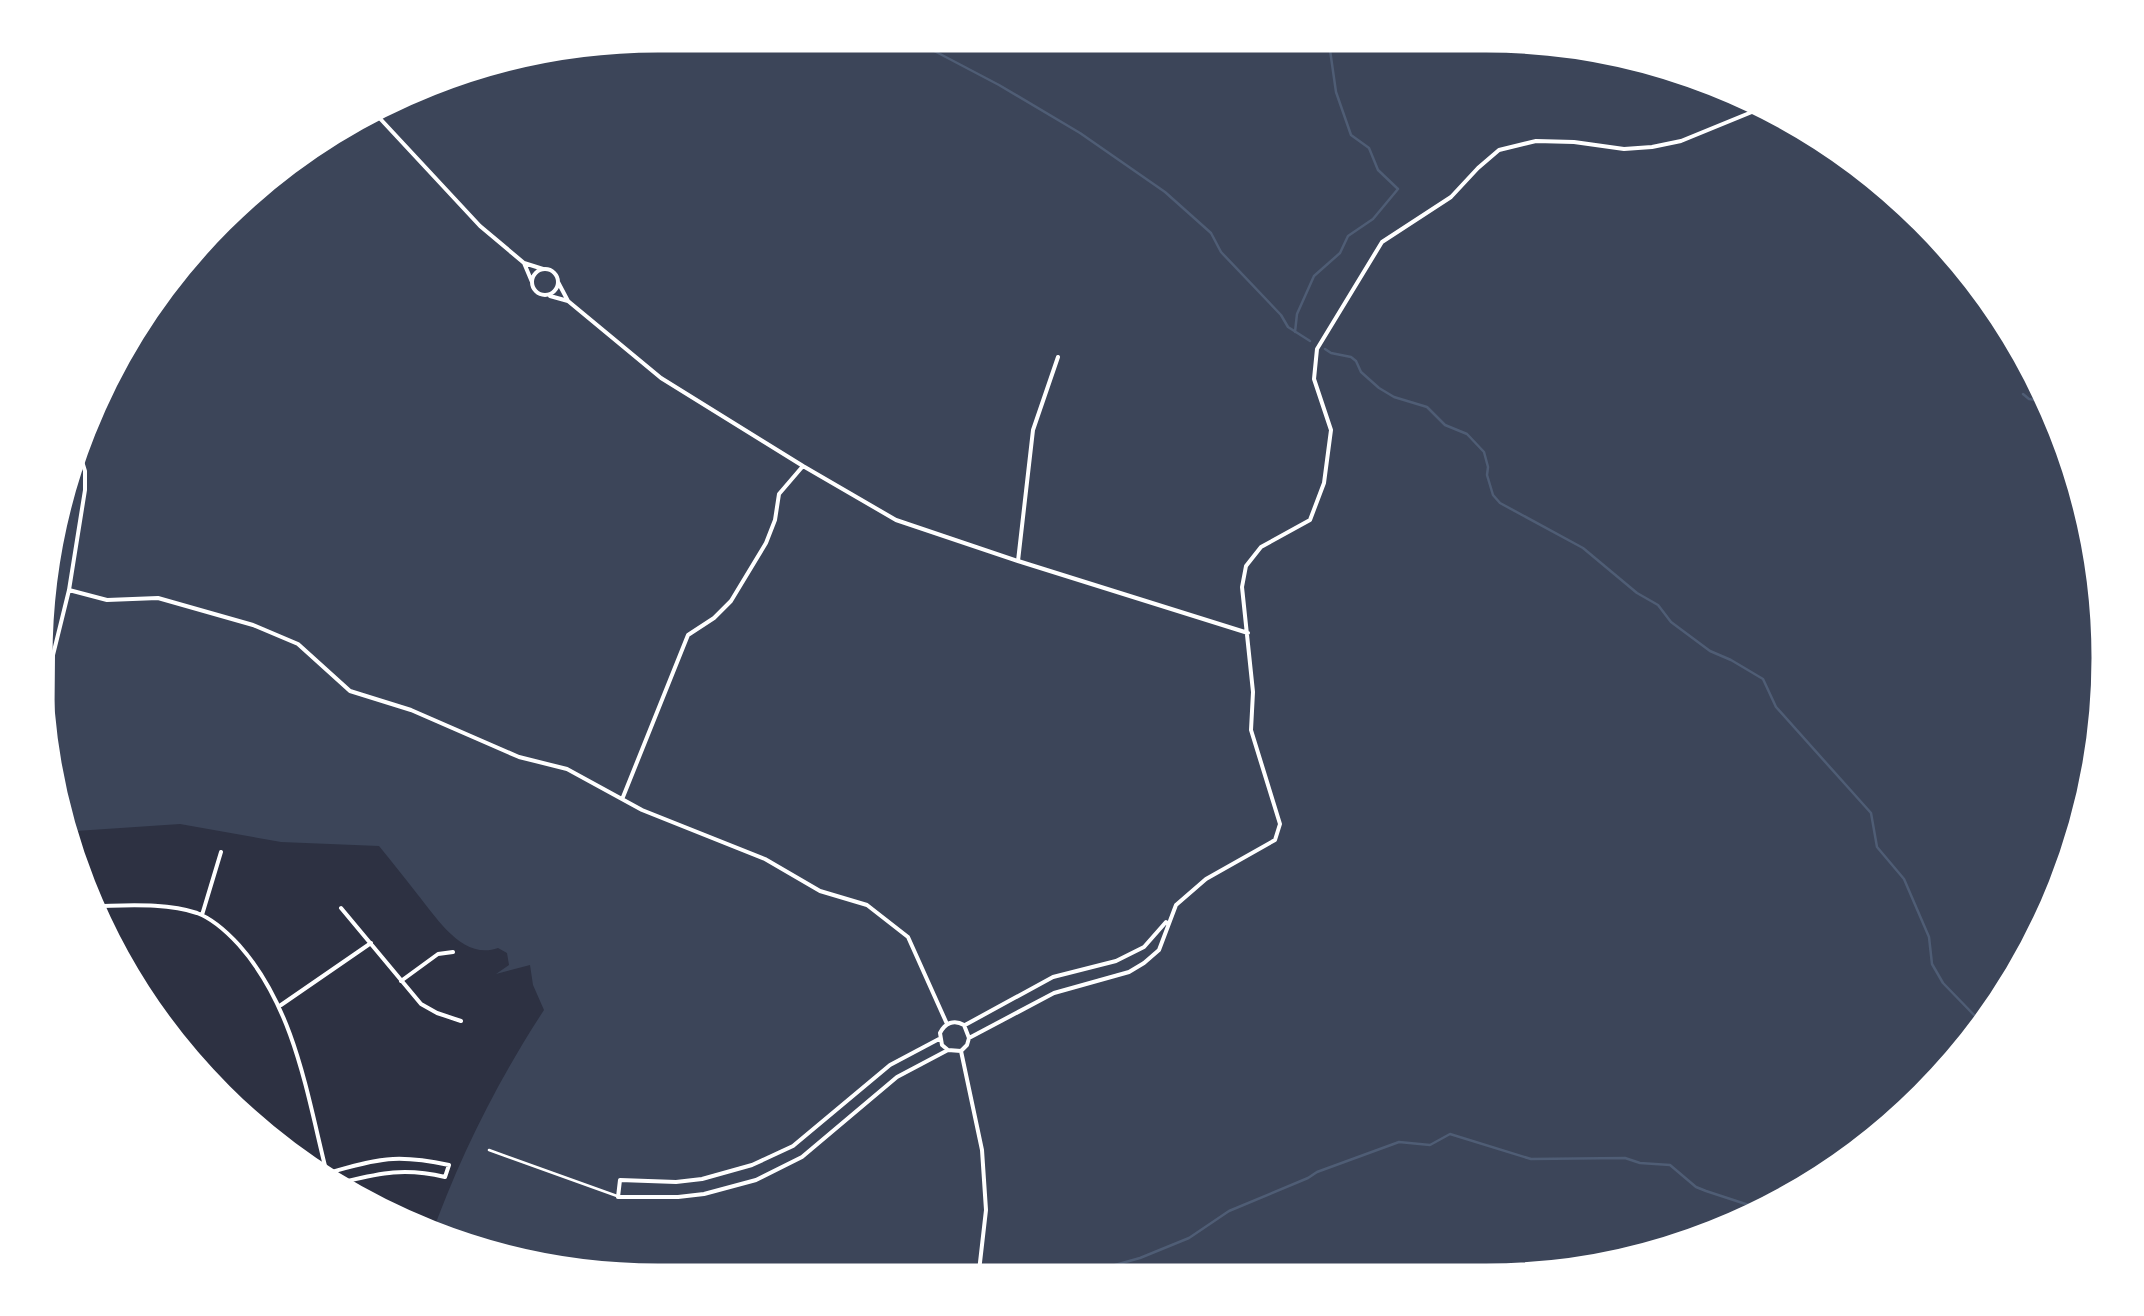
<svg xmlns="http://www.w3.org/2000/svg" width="2144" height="1316" font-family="Jost,sans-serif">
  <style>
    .green { fill: #3c4559 }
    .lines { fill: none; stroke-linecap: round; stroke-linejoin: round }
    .stream { stroke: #4f5d75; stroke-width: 2.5 }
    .service { stroke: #fff; stroke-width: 2.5 }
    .minor { stroke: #fff; stroke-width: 4 }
    .rim { fill: none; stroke: #fff; stroke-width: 5 }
  </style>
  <rect width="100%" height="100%" fill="#2d3142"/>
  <path class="green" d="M658,33l909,5 158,42 141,81 161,184 79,231 -16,243 -107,219 -185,162 -150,62 -121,20 -950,-4 -147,-39c29,-81 67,-157 114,-229l-11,-25 -3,-20 -34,9 13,-9 -2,-12 -9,-5c-35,13 -62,-31 -80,-53 -13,-17 -26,-33 -39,-49l-98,-4 -101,-18 -119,8 -28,-175 33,-200 72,-147 140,-149 179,-95z"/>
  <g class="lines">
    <path class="stream" d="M902,34l97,51 81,48 85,59 46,41 10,19 60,63 7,12 22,14
      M1295,332l2,-18 17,-38 26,-23 8,-17 25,-17 25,-30 -20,-19 -9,-22 -18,-13 -15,-43 -8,-56
      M1325,349l6,4 20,4 5,4 5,11 18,16 15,9 33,10 18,18 22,9 17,18 4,15 -1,8 6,20 7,8 83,45 54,45 21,12 13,17 39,29 21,9 32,19 13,28 95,106 6,34 27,32 25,58 3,27 11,19 34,35 5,21
      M2023,394l6,5 18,3
      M1092,1280l23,-15 25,-7 49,-20 40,-27 79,-33 9,-6 82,-30 31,3 20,-11 81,25 94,-1 15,5 30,2 26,22 10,4 64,21"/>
    <path class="service" d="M489,1150l128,46"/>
    <path class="minor" d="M373,111l107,115 44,37 19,6
      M524,263l8,19
      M532 282a13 13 0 1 1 26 0a13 13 0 1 1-26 0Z
      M558,282l10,19 93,77 142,88 93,54 122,41 230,72
      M550,296l18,5
      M1018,561l15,-131 25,-73
      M69,590l38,10 51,-2 95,27 45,19 52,47 61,19 108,47 48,12 75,41 123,49 55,32 47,14 41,32 39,87
      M52,765l1,-110 16,-65 16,-100v-19l-10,-33
      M623,797l65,-162 26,-17 17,-17 35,-58 9,-23 4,-26 24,-28
      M89,906c34,0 75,-4 108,7 16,6 31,20 42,32 56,63 68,150 88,229l3,11c44,-10 69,-19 115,-8l4,-12c-19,-4 -36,-7 -56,-6 -25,1 -52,11 -77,17
      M341,908l80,96 16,9 24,8
      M202,915l19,-63
      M401,981l37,-27 15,-2
      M281,1005l90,-62
      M965,1025l88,-48 63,-16 28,-14 22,-25
      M969,1038l85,-45 75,-21 15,-9 15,-13 17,-45 30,-26 69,-39 5,-16 -29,-94 2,-38 -11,-105 4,-21 15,-19 49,-27 14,-37 7,-53 -17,-51 3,-30 65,-107 69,-45 27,-29 21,-18 37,-9 38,1 50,7 28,-2 29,-6 88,-36
      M939,1039l-49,26 -97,81 -41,19 -50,14 -26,3 -56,-2 -2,17h60l26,-3 52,-14 46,-23 95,-80 51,-27
      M961,1051l-13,-1 -6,-5 -2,-12c5,-10 14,-14 24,-8l5,13 -2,7 -6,6 21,99 4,60 -8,70"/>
  </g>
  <path d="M0 0H2144V1316H0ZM658 50H1486A608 608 0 0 1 2094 658V658A608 608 0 0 1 1486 1266H658A608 608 0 0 1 50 658V658A608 608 0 0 1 658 50Z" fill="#fff" fill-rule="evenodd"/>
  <path class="rim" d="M658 50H1486A608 608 0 0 1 2094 658V658A608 608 0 0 1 1486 1266H658A608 608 0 0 1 50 658V658A608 608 0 0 1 658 50Z"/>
</svg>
